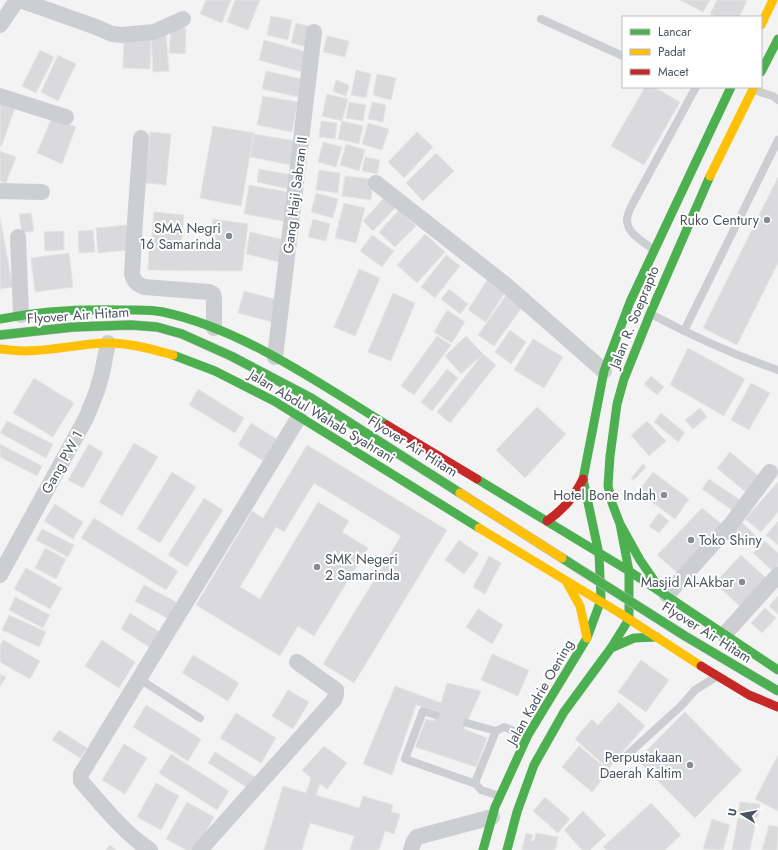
<svg xmlns="http://www.w3.org/2000/svg" width="778" height="850" font-family="Jost,sans-serif">
  <style>
    .building { fill: #dadadc; stroke: #e5e5e6 }
    .lines { fill: none; stroke-linecap: round; stroke-linejoin: round }
    .lane { stroke: #cdced1; stroke-width: 8 }
    .street { stroke: #cdced1; stroke-width: 16 }
    .fast { stroke: #4caf50; stroke-width: 9 }
    .slow { stroke: #ffc107; stroke-width: 9 }
    .jam { stroke: #c62828; stroke-width: 9 }
    .fast-bridge-casing { stroke: #b9bdc2; stroke-width: 10; stroke-linecap: butt }
    .slow-bridge-casing { stroke: #b9bdc2; stroke-width: 10; stroke-linecap: butt }
    .fast-bridge { stroke: #4caf50; stroke-width: 9 }
    .slow-bridge { stroke: #ffc107; stroke-width: 9 }
    .poi-dot { fill: #868c92; stroke: #fff; stroke-width: 1.5 }
    .labels { text-anchor: middle; dominant-baseline: central; stroke-width: 4; stroke-linejoin: round; paint-order: stroke }
    .street-label { font-size: 14px; fill: #4b545e; stroke: #fff }
    .poi-label { font-size: 14px; fill: #4b545e; stroke: #fff; text-anchor: end }
  </style>
  <rect width="100%" height="100%" fill="#f4f3f3"/>
  <path class="building" d="M206,0h25l-9,23 -22,-9z
    M235,0h25l-12,30 -21,-8z
    M680,0h30l-7,12z
    M717,0h27l3,1 -8,16h-23l-6,-3z
    M271,16l21,4 -4,20 -21,-5z
    M296,23l16,4 -5,20 -16,-4z
    M171,27l15,1 -1,26 -16,-1z
    M124,35l27,1 -1,33 -27,-1z
    M166,35l3,36 -16,1 -2,-36z
    M327,36l22,5 -4,16 -22,-5z
    M264,40l43,12 -5,20 -43,-12z
    M40,50l14,7 -18,36 -14,-7z
    M58,55l18,9 -18,37 -17,-9z
    M356,70l15,4 -5,24 -15,-3z
    M266,71l36,8 -4,18 -36,-8z
    M377,74l19,4 -5,22 -18,-5z
    M336,80l13,5 -3,11 -13,-5z
    M645,87h9l26,15 -36,63 -33,-19z
    M327,94l21,5 -6,22 -20,-5z
    M263,96l35,6 -6,30 -35,-7z
    M0,99l16,6 -15,42 -1,-1z
    M349,102l17,3 -3,16 -17,-3z
    M372,102l14,3 -3,17 -15,-3z
    M52,117l24,10 -14,37 -25,-11z
    M321,121l16,2 -2,16 -16,-2z
    M342,121l21,5 -4,18 -21,-5z
    M368,123l21,6 -7,21 -20,-6z
    M213,126l41,7 -13,73 -41,-8z
    M150,132l21,2 -5,51 -21,-2z
    M417,132l16,15 -29,31 -16,-16z
    M254,134l42,7 -4,24 -42,-8z
    M323,142l19,5 -6,20 -18,-5z
    M346,144l19,6 -6,21 -19,-6z
    M0,151l16,6 -10,26 -6,-2z
    M436,153l18,18 -31,30 -17,-18z
    M365,157l15,3 -3,14 -15,-3z
    M259,169l33,6 -3,14 -32,-7z
    M319,170l21,3 -2,20 -22,-3z
    M345,176l28,3 -2,21 -29,-4z
    M778,177v86l-41,82 -34,-17z
    M249,185l39,7 -5,29 -39,-7z
    M316,193l22,6 -5,19 -22,-6z
    M385,197l11,10 -23,24 -10,-10z
    M344,203l21,5 -9,35 -21,-5z
    M399,210l17,16 -21,21 -16,-15z
    M154,212l30,3 -3,33h28l4,-29 35,5 -6,47 -94,-1 1,-23h2z
    M31,213l3,18 -12,2 -3,-19z
    M0,218l13,69 -13,2z
    M313,219l17,5 -4,17 -18,-4z
    M127,225l2,25 -31,3 -2,-25z
    M93,230l2,22 -16,1 -1,-22z
    M64,231v19l-19,1 -1,-19z
    M250,232l34,8 -5,22 -33,-8z
    M425,234l20,18 -28,31 -20,-18z
    M372,235l22,16 -12,16 -22,-16z
    M69,253l4,34 -38,5 -4,-34z
    M446,255l14,11 -25,32 -14,-11z
    M359,269l21,9 -25,58 -21,-9z
    M489,277l18,12 -21,33 -18,-12z
    M449,289l19,15 -8,10 -19,-15z
    M244,291l34,9 -6,22 -34,-9z
    M393,293l22,10 -24,58 -23,-9z
    M507,294l16,12 -29,40 -16,-11z
    M447,310l18,12 -13,21 -18,-11z
    M510,330l16,12 -15,22 -16,-12z
    M437,336l14,9 -37,50 -13,-9z
    M466,336l17,18 -22,20 -16,-18z
    M533,339l30,18 -19,31 -30,-18z
    M688,348l57,31 -21,37 -54,-31z
    M483,354l13,11 -46,58 -13,-11z
    M447,369l11,9 -26,33 -11,-9z
    M651,376l13,11 -7,8 -13,-11z
    M34,378l40,25 -21,34 -40,-24z
    M751,383l19,10 -21,37 -18,-10z
    M198,389l46,29 -9,15 -46,-28z
    M537,407l29,27 -41,44 -29,-28z
    M700,408l7,9 -14,12 -8,-9z
    M661,413l24,20 -7,9 -24,-20z
    M7,421l46,23 -7,14 -46,-25z
    M647,421l19,20 -17,15 -18,-21z
    M251,423l27,17 -13,22 -27,-17z
    M134,443l24,14 -36,59 -23,-14z
    M0,444l42,22 -5,10 -37,-19z
    M89,444l14,9 -20,35 -15,-8z
    M307,445l140,85 -93,153 -31,-19 78,-128 -87,-53 -30,49 -8,-5 -36,60 20,12 58,-97 31,19 -7,11 26,16 -54,88 -16,-10 -18,30 -84,-51 56,-94 11,7z
    M730,452l31,26 -13,16 -31,-26z
    M643,464l3,3 -12,13 -3,-2z
    M172,472l24,15 -36,56 -23,-14z
    M653,472l36,27 -14,20 -37,-27z
    M709,479l34,23 -7,11 -34,-24z
    M778,482v30l-17,20 -16,-13z
    M204,498l19,12 -36,57 -19,-12z
    M55,504l28,18 -10,17 -29,-18z
    M702,508l21,17 -42,51 -24,-21z
    M659,513l10,8 -10,12 -10,-7z
    M94,518l84,53 -12,19 -85,-52z
    M778,521v24l-12,-10z
    M742,522l13,13 -9,10 -14,-13z
    M42,529l32,16 -6,12 -32,-17z
    M459,540l20,14 -15,20 -19,-14z
    M765,541l13,12v15l-4,4 -21,-19z
    M45,548l21,11 -10,20 -21,-11z
    M741,555l28,26 -25,29 -29,-27z
    M489,556l12,7 -16,31 -12,-7z
    M26,568l36,20 -12,21 -36,-20z
    M144,585l34,18 -9,16 -34,-18z
    M778,596v18l-9,-8z
    M15,597l35,18 -7,13 -34,-18z
    M765,608l11,10 -14,15 -11,-10z
    M478,609l25,16 -11,19 -26,-17z
    M130,613l31,20 -9,16 -31,-20z
    M9,615l37,17 -7,15 -37,-17z
    M3,640l37,21 -10,18 -30,-17v-16z
    M102,640l33,22 -16,26 -34,-22z
    M492,654l37,16 -11,26 -37,-16z
    M193,655l46,28 -11,18 -46,-28z
    M641,660l28,20 -23,32 -28,-20z
    M0,674l6,3 -6,10z
    M447,683l34,8 -17,38 23,9 -11,29 -61,-20 11,-28 8,2 4,-10 -22,-6 -24,70 -29,-11 32,-78 46,17z
    M288,690l21,12 -16,27 -21,-13z
    M619,702l26,24 -37,43 -33,-30 17,-20 6,6z
    M146,705l55,34 -13,22 -55,-34z
    M685,712l57,58 -47,48 -58,-58z
    M236,713l40,25 -15,25 -41,-25z
    M59,730l28,18 -7,10 -28,-18z
    M124,744l23,14 -22,36 -23,-14z
    M324,746l23,17 -20,26 -7,-5 -4,11 43,13 4,-12 30,9 -2,7 9,2 -6,20 -9,-3 -6,19h-29l4,-14 -44,-13 -8,27h-38l19,-64 23,7 5,-15 -9,-8z
    M579,746l30,25 -17,21 -30,-25z
    M215,752l40,25 -7,11 -40,-25z
    M171,754l58,37 -12,19 -58,-37z
    M778,755v56l-23,-12z
    M156,783l23,13 -18,34 -24,-13z
    M545,797l25,22 -12,14 -25,-22z
    M187,802l27,15 -18,33h-10l-20,-11z
    M740,802l20,2 -2,14 -20,-3z
    M651,803l30,32 -16,15h-59l-3,-3z
    M583,811l23,24 -16,15h-8l-18,-20z
    M738,818l18,3 -6,29h-18z
    M712,819l18,6 -7,25 -20,-1z
    M769,825l9,2 -1,23h-15z
    M526,833l7,2 -2,6h3l2,-8 22,4 -3,13h-33z
    M110,845l6,5h-10z"/>
  <g class="lines">
    <path class="lane" d="M541,19l82,37
      M753,90l20,6 5,4
      M654,250c-10,-8 -27,-16 -27,-30 0,-5 3,-11 5,-15l64,-118
      M651,314c41,22 83,41 127,56
      M684,331l94,-191
      M138,678l62,40
      M436,715l-13,-4 -18,48 71,25
      M467,723l29,8
      M626,756l55,-50 14,-16 21,-13
      M500,796l-19,-6 -5,-6v-4l20,-49 8,-4 22,8"/>
    <path class="street" d="M20,0l76,27 16,7 10,1 32,-3 29,-13
      M0,25l17,-25
      M0,96l66,21
      M141,138l-6,83 -3,53c2,8 5,10 12,13l65,5 4,2 1,4v30
      M376,183l130,102 98,86
      M0,191l42,1
      M18,237l3,78
      M275,357l39,-325
      M0,575l86,-157 11,-27 5,-18 6,-30
      M667,595l64,-71 39,-52
      M724,635l54,-60
      M150,850c-25,-16 -49,-46 -69,-69v-7l218,-357
      M200,850l134,-150 2,-5v-5l-39,-28
      M411,850l3,-9 3,-4 75,-20"/>
    <path class="fast" d="M761,72l17,-33
      M0,319c40,-8 80,-10 121,-9 14,0 29,-1 42,2 79,17 156,71 224,113
      M173,355l42,16 59,30 205,127
      M477,479l152,92 149,99
      M620,524l20,36 16,23
      M601,599l-2,-45 -16,-75 21,-108 26,-69 101,-215
      M629,618v-47l-9,-47 -8,-21 -4,-17 2,-30 7,-52 7,-25 26,-65 60,-138
      M611,648l23,-10 23,-1
      M483,850l12,-43 33,-72 59,-97 14,-38
      M507,850l10,-38 17,-47 30,-53 47,-64 18,-29"/>
    <path class="slow" d="M761,25l12,-25
      M710,176l44,-89
      M0,349c36,6 68,-4 104,-6 23,-1 47,6 69,12
      M479,528l139,84 83,54
      M566,581l14,25 7,32"/>
    <path class="jam" d="M387,425l90,54
      M547,521c17,-12 27,-24 36,-42
      M701,666l48,29 29,12"/>
    <defs>
      <path id="fast-bridge" d="M0,335l73,-8 58,-2 26,2 25,7 49,22 80,42 149,95
        M562,558l123,78 93,55"/>
      <path id="slow-bridge" d="M460,493l102,65"/>
    </defs>
    <use href="#fast-bridge" class="fast-bridge-casing"/>
    <use href="#slow-bridge" class="slow-bridge-casing"/>
    <use href="#fast-bridge" class="fast-bridge"/>
    <use href="#slow-bridge" class="slow-bridge"/>
  </g>
  <g class="poi-dot">
    <circle cx="767" cy="220" r="4"/>
    <circle cx="229" cy="236" r="4"/>
    <circle cx="664" cy="495" r="4"/>
    <circle cx="691" cy="540" r="4"/>
    <circle cx="317" cy="567" r="4"/>
    <circle cx="742" cy="582" r="4"/>
    <circle cx="690" cy="765" r="4"/>
  </g>
  <g class="labels">
    <g class="street-label">
      <text transform="translate(295 195) rotate(-83)">Gang Haji Sabran II</text>
      <text transform="translate(78 315) rotate(-4)">Flyover Air Hitam</text>
      <text transform="translate(634 317) rotate(-68)">Jalan R. Soeprapto</text>
      <text transform="translate(322 416) rotate(31)">Jalan Abdul Wahab Syahrani</text>
      <text transform="translate(413 446) rotate(32)">Flyover Air Hitam</text>
      <text transform="translate(62 462) rotate(-61)">Gang PW 1</text>
      <text transform="translate(707 632) rotate(32)">Flyover Air Hitam</text>
      <text transform="translate(540 692) rotate(-60)">Jalan Kadrie Oening</text>
    </g>
    <g class="poi-label">
      <text x="759" y="220">Ruko Century</text>
      <text x="221" y="228">SMA Negri<tspan x="221" dy="16">16 Samarinda</tspan></text>
      <text x="656" y="495">Hotel Bone Indah</text>
      <text x="699" y="540" text-anchor="start">Toko Shiny</text>
      <text x="325" y="559" text-anchor="start">SMK Negeri<tspan x="325" dy="16">2 Samarinda</tspan></text>
      <text x="734" y="582">Masjid Al-Akbar</text>
      <text x="682" y="757">Perpustakaan<tspan x="682" dy="16">Daerah Kaltim</tspan></text>
    </g>
  </g>
  <rect x="622" y="16" width="140" height="72" fill="#ffffff" stroke="#b7bbbf"/>
  <rect x="630" y="29" width="20" height="6" fill="#4caf50" stroke="#b7bbbf"/>
  <text x="658" y="36" font-size="12" fill="#4b545e">Lancar</text>
  <rect x="630" y="49" width="20" height="6" fill="#ffc107" stroke="#b7bbbf"/>
  <text x="658" y="56" font-size="12" fill="#4b545e">Padat</text>
  <rect x="630" y="69" width="20" height="6" fill="#c62828" stroke="#b7bbbf"/>
  <text x="658" y="76" font-size="12" fill="#4b545e">Macet</text>
  <g transform="translate(742 814) rotate(281)" stroke="#ffffff" stroke-width="3" paint-order="stroke">
  <path d="M0-3L7 15L0 10L-7 15Z" fill="#4b545e"/>
  <text y="-6" font-size="11" font-weight="bold" text-anchor="middle" fill="#4b545e">U</text>
  </g>
</svg>
